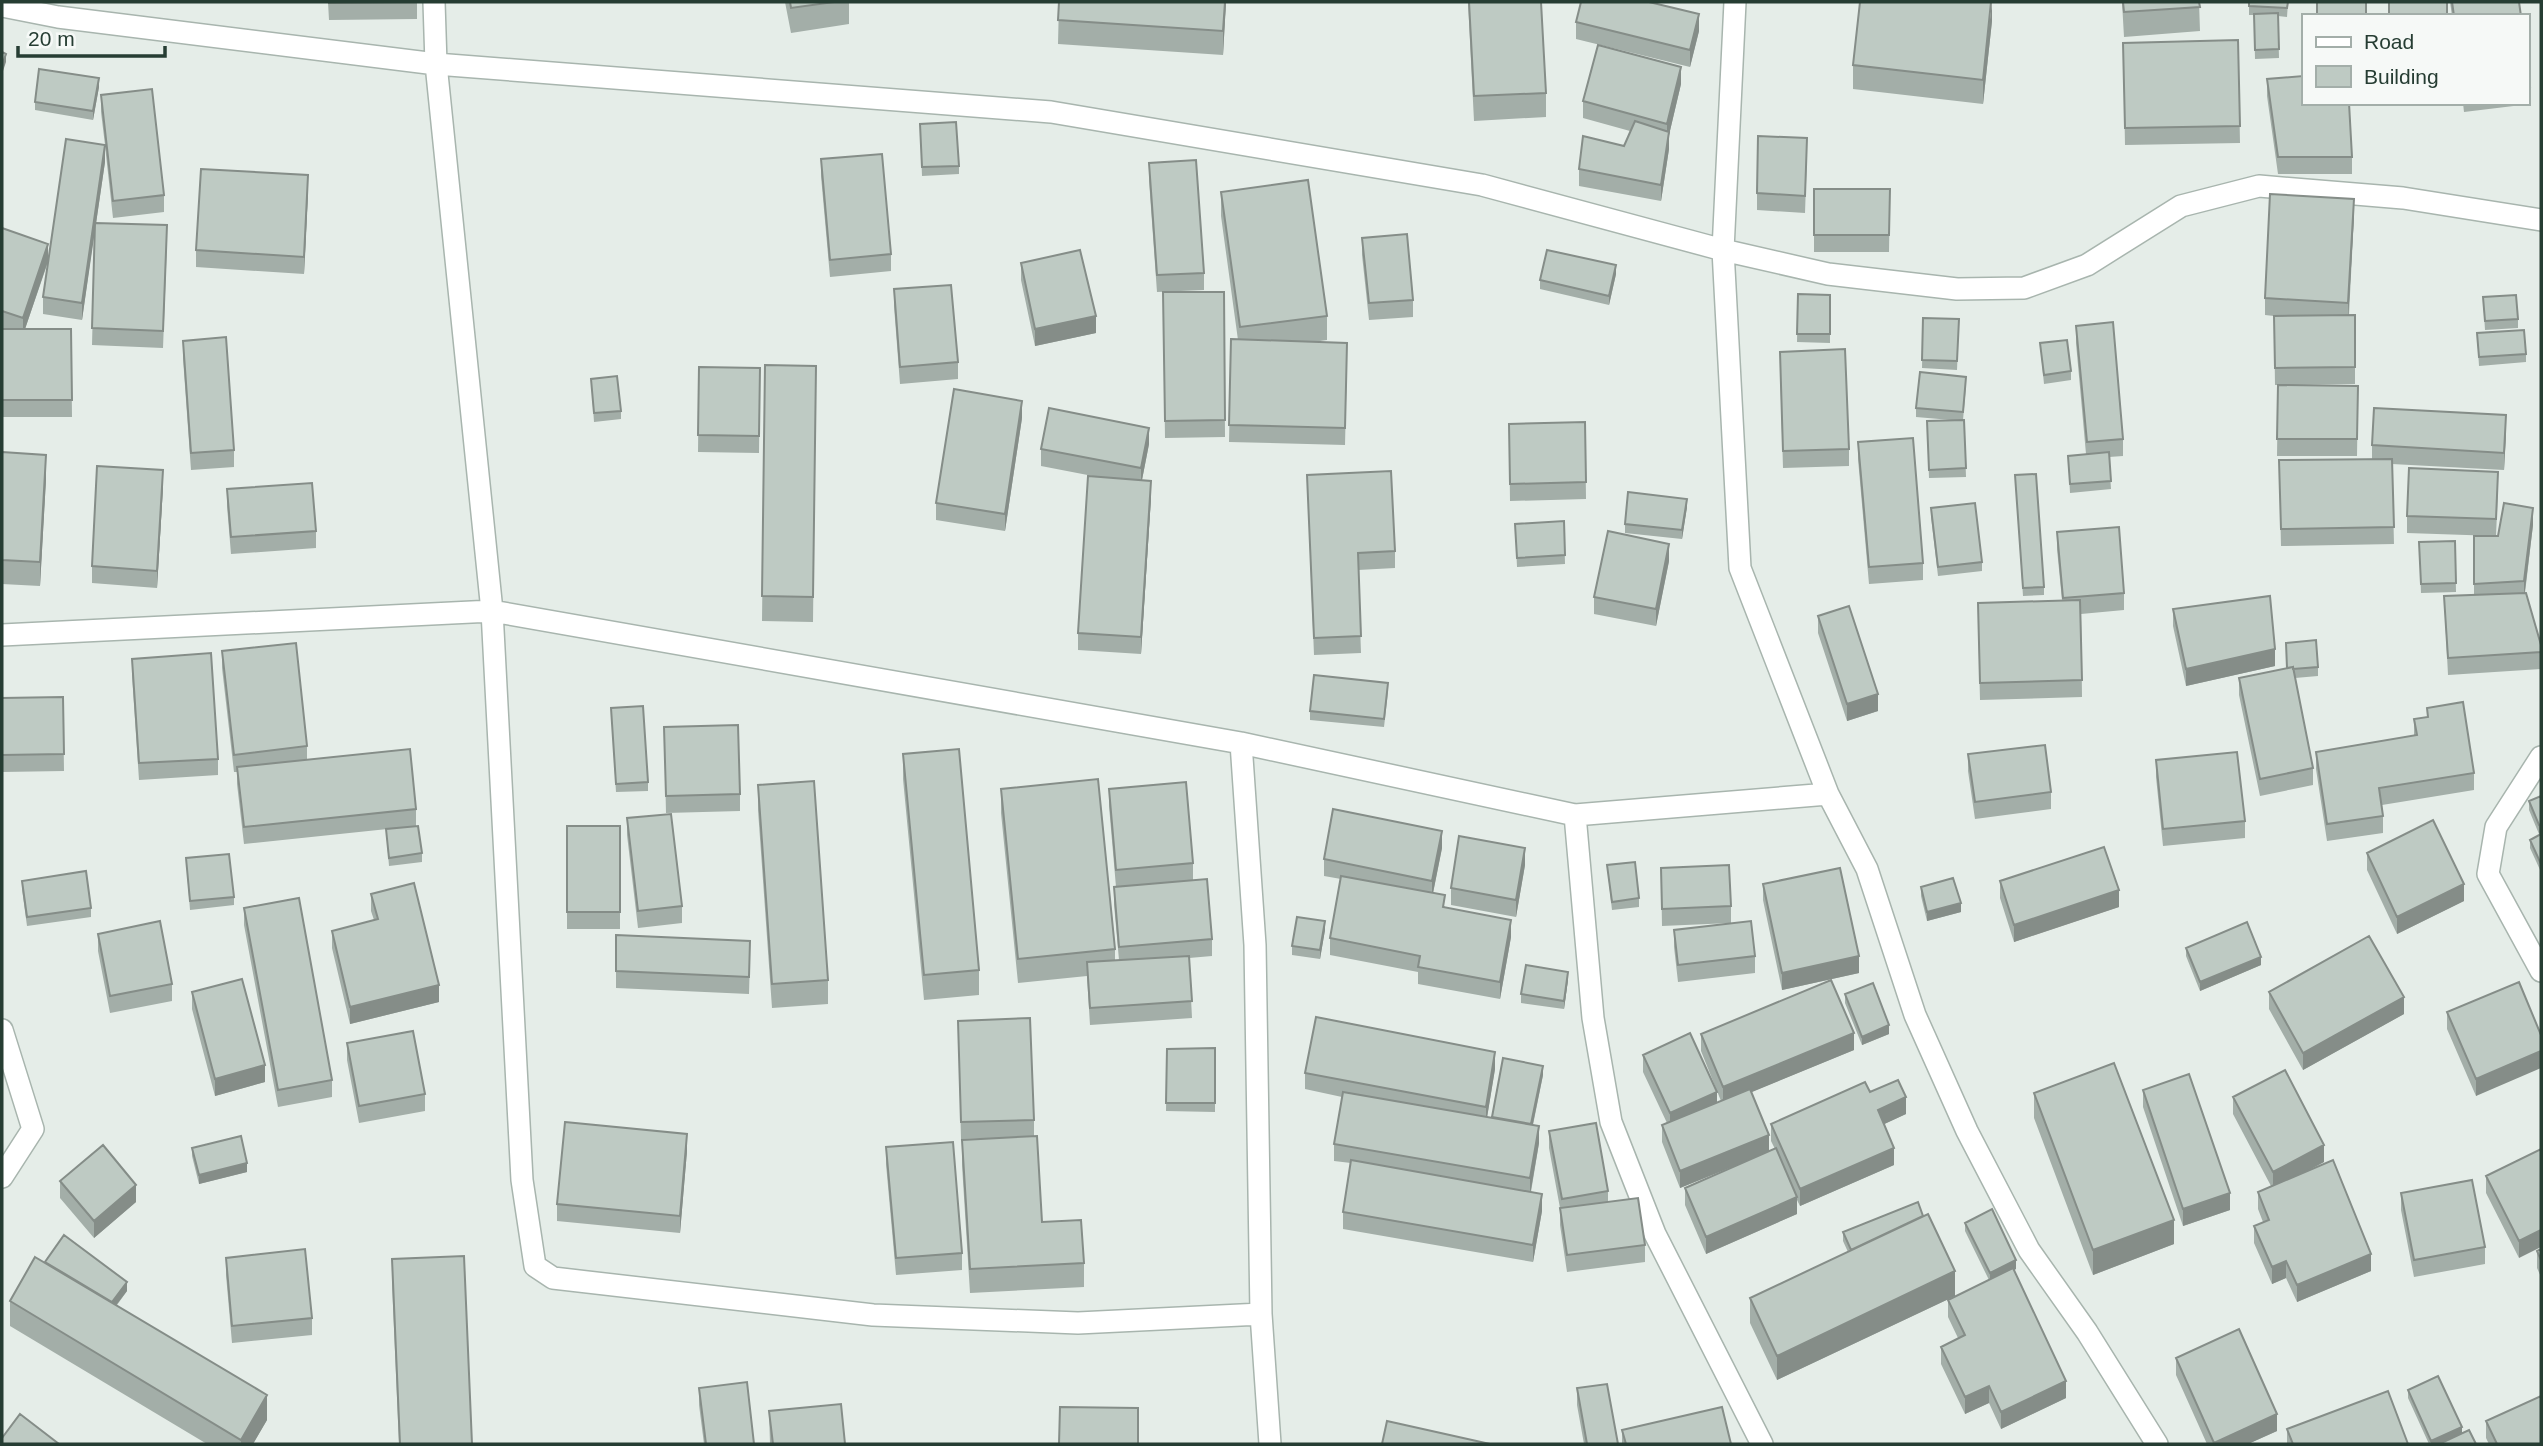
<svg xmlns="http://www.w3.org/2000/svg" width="2543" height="1446" font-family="Arial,sans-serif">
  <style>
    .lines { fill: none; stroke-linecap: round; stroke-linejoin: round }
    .minor-casing { stroke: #a8b5ae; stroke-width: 24 }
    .minor { stroke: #fff; stroke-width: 21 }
    .wall { fill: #a3aea8 }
    .shaded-wall { fill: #858d88 }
    .building { fill: #becac3; stroke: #858d88; stroke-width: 2 }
  </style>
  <rect width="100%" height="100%" fill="#e5ede8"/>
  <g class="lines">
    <defs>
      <path id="minor" d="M434,2l2,62 56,547 30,569 13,86 18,12 320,37 205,8 183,-9
        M1735,2l-12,248 17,318 88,226 39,75 48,146 52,116 62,119 58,82 70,112
        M2,6l56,11 378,47 615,48 431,73 241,65 105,24 129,15 67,-1 63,-23 94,-59 78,-20 144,12 138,22
        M2,635l490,-24 749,132 334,72 253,-21
        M1241,743l14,202 6,369 9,130
        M2541,757l-45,70 -8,47 53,97
        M1575,815l18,203 18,104 44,112 107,210
        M2,1030l31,99 -31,48"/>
    </defs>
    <use href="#minor" class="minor-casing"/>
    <use href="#minor" class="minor"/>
  </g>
  <path class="wall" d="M328,2h89v17l-88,1z
    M785,2h64v22l-58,9z
    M1059,2h167l-3,53 -165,-11z
    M1468,2h73l5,91v24l-72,4z
    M2122,2h77l1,29 -76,6z
    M2249,2h39l-1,15 -9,-1 1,42 -24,1 -1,-44h-5z
    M2450,2h69l2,14h-69z
    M1992,21l-9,83 -130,-15v-24z
    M1576,22l123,9 -9,36 -114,-28z
    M2238,40l2,103 -115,2 -2,-102z
    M2527,67l3,20v17l-66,8 -1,-9h64z
    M2267,79l85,78v17h-74l-11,-78z
    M1681,84l-12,51v14l-8,52 -82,-15v-17l45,-23 6,-15 -47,-13v-17z
    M99,87l-6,33 -58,-10v-8z
    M101,95l63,100v17l-51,6 -8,-72v16l-9,61 71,19 -4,106 -71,-3 3,-118 -13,93 -39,-6v-17l5,-35 -23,67h46l1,88h-70v-88h2l-2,-1v-100l46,32 57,-115 -4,-33z
    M920,124l39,42v8l-37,2z
    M1807,155l-2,58 -48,-3v-17z
    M821,159l70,95v17l-61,6 -9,-101z
    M1149,163l55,110v17l-47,2 -8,-112z
    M1814,189h76l-1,63h-75z
    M308,192l-4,82 -108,-7v-17z
    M1221,192l106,124v24l-14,2 34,18 -2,85 -116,-3 2,-103 7,1 -17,-124z
    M2354,216l-5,99h6v69l-75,1 78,1 -1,70h-80l1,-71h-3l-1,-69 -9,-1v-17z
    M1362,238l51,62v17l-44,3 -7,-65z
    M1021,263l75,70 -61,13 -14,-66z
    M1616,274l-7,31 -69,-16v-9z
    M894,289l64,73v17l-58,5 -6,-78z
    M1163,292h61l1,145 -60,1z
    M1798,294l32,1v48l-33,-1z
    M2483,297l35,22v9l-33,2z
    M1923,318l36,1 -2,51 -35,-2z
    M2076,326l47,113v17l-14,1 2,32 -41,4 -2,-37 18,-2 -10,-111z
    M2477,333l49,21v8l-47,4z
    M183,341l51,109v17l-43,3 -8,-112z
    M2040,343l31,28v9l-27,4z
    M765,365l51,1 -3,256 -51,-1z
    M699,367l61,1 -1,85 -61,-1z
    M1780,368l69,81v17l-66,2z
    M591,379l30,32v8l-27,3z
    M1966,386l-3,34h1l2,57 -37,1 -2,-57 24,-1 -35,-3v-9z
    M1022,418l-17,113 -69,-11v-17z
    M1585,422l1,77 -76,2 -1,-77z
    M2506,432l-2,38 -112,-6 2,80 -113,2 -2,-86 93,-1v-14z
    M1858,442l65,121v17l-54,4 -11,-125z
    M1149,444l-7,36 9,18 -10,156 -63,-4v-17l20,-156 -57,-11v-17z
    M2,452l44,27 -6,107 -38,-2z
    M1307,475l88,76v17l-37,2 3,83 -47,2z
    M2015,475l29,112v8l-21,1z
    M163,487l-6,101 -65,-5v-17z
    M227,489l89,42v17l-85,6 -4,-48z
    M2498,489l-2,47 -89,-3v-17z
    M1687,507l-5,32 -57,-6v-9z
    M1931,508l51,54v9l-44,5 -7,-59z
    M1564,521l1,43 -48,3 -2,-43z
    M2533,525l-8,68 16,52v24l-93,6 -4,-79 30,-1v-59h24z
    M2057,532l67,61v17l-43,4 1,83 -102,3 -2,-81 84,-19 -5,-51z
    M2455,541l1,51 -35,1 -2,-51z
    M1669,561l-13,65 -62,-12v-17z
    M2173,609l102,57 -89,20 -13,-60z
    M1818,616l60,95 -31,10 -29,-88z
    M222,651l85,95v14l109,49v17l-172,18 -7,-60v-12h-3l-12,-104z
    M132,659l86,100v16l-79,5 -7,-105z
    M2318,667v9l-23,2 18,90v17l-53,11 -21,-101v-17l48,-10z
    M1388,692l-4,35 -74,-7v-9z
    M63,697l1,74 -62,1v-74z
    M611,708l37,74v9l-32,1z
    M2427,708l47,65v17l-92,15 1,11v17l-56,8 -11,-72v-17l98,-16v-17l13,-2z
    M664,727l76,67v17l-74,2z
    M903,754l76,216v25l-55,5 -21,-221z
    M1968,754l83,38v17l-76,10 -7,-48z
    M2156,760l89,61v17l-82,8 -7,-69z
    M758,785l70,195v24l-56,4 -14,-198z
    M1001,789l114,160v12l4,-1 -5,-56v-17h2l-7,-81v-17l84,74v17l19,59v17l-23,2 3,60 -102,7 -3,-49 -69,7 -17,-170z
    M2541,796l-2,38 -10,-24v-9z
    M627,818l55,88v17l-44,5 -11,-93z
    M567,826h53v103h-53z
    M386,829l36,24v9l-33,4z
    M2541,834v38l-11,-24v-8z
    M1442,848l-9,45 12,14 66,30 -11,62 -82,-15v-12l-88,-17v-17l11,-59 -17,-3v-17z
    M2367,853l97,48 -67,33 -30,-64z
    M186,858l48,39v8l-44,5z
    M1525,865l-9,52 -65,-12v-17z
    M1607,865l32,33v9l-27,3z
    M1661,868l70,38v17l-69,3z
    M22,881l69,27v9l-64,9 -5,-37z
    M2000,881l119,26 -105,35 -14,-44z
    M1763,884l96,89 -77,17 -19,-90z
    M1921,887l40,25 -34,9 -6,-25z
    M371,894l68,108 -89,22 -18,-76v-17l42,-11 -3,-9z
    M244,908l88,172v17l-54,10 -34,-182z
    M1325,930l-5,29 -28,-4v-9z
    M1674,930l81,26v17l-77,9 -4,-35z
    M98,934l74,50v17l-62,12 -12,-62z
    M616,935l134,23 -1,36 -133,-6z
    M2186,948l75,17 -61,26 -14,-35z
    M1568,980l-4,29 -43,-6v-9z
    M192,992l73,90 -50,14 -23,-87z
    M2269,992l135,22 -101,56 -34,-61z
    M1845,994l44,40 -27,11 -17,-42z
    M2447,1012l94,23 -65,61 -29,-67z
    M958,1021l76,99v16l8,86 42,41v24l-114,6 -8,-128v-25l43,-2 -44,1z
    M1701,1034l153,16 -103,42 18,59 6,-2 -4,-8v-17l99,-32 36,22 -22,10 10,41 -94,41 -3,-6v14l-91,40 -21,-49v-17l56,-25 -61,25 -18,-46v-17l5,-2 -24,-51v-17l74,48 4,-2 -20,-50z
    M347,1043l78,51v17l-66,12 -12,-63z
    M1215,1048v64l-49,-1 1,-62z
    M1495,1069l-8,48 5,1 51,-43 -10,50 6,18 -8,49 11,19 -9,51 -190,-33v-17l8,-49 -17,-2v-17l8,-47 -37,-8v-16z
    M2143,1090l87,120 -47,16 -40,-119z
    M2034,1093l140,151 -81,31 -59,-157z
    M2233,1097l91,65 -20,11 67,98 -74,31 -11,-24 -14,6 -18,-41v-17l9,-4 -5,-13v-17l13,-6 -38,-72z
    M1549,1131l59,60v11l37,43v17l-78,10 -7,-47v-17l-11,-60z
    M886,1147l76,106v17l-66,5 -10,-111z
    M192,1148l55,24 -48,12 -7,-28z
    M2541,1149l-22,109 -33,-65v-17z
    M687,1151l-7,82 -123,-12v-17z
    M60,1181l76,21 -42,36 -34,-40z
    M2401,1193l84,54v17l-71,13 -13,-67z
    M1923,1216l32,80 -178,84 -27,-57v-25l98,-46 -5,-11v-9z
    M1965,1223l51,46 -2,1 52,128 -65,31 -12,-26 -24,11 -24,-50v-17l17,-9 -10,-21v-17l41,-20 -24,-49z
    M2541,1249v28l-4,-9v-17z
    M226,1258l86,60v17l-80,8 -6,-68z
    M392,1259l80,185h-73l-7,-161z
    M127,1291l-10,14 150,115 -14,24h-46l-197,-118v-25z
    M2176,1358l101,73 -29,13h-41l-31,-69z
    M699,1388l55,56h-50l-5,-39z
    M1577,1388l41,56h-34l-7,-39z
    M2408,1390l54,43 14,11h-47l-21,-46z
    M769,1411l76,33h-75z
    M2486,1421l55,23h-52l-3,-6z
    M2287,1429l121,15h-121z
    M1622,1430l109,14h-109z"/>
  <path class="shaded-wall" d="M1225,2h1l-3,53v-24z
    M1992,2v19l-9,83v-24z
    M1699,14v17l-9,36v-17z
    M6,54v8l-4,12v-9z
    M1681,67v17l-12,51v14l-8,52v-16l6,-44v-17z
    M99,78v9l-6,33v-9z
    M105,145v17l-23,158v-17z
    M308,175v17l-4,82v-17z
    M2354,199v17l-6,104v-17z
    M48,244v17l-25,74v-17z
    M1616,265v9l-7,31v-9z
    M1096,316v17l-61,13v-17z
    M1022,401v17l-17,113v-17z
    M2506,415v17l-2,38v-17z
    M1149,428v16l-8,41v-17z
    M46,455v24l-6,107v-24z
    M163,470v17l-6,101v-17z
    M1151,481v17l-10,156v-17z
    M1687,499v8l-5,32v-9z
    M2533,508v17l-9,73v-17z
    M1669,544v17l-13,65v-17z
    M2275,649v17l-89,20v-17z
    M1878,694v17l-31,10v-17z
    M2541,824v9l-2,1v-9z
    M1442,831v17l-10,50v-17z
    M1525,848v17l-9,52v-17z
    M2464,884v17l-67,33v-17z
    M2119,890v17l-105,35v-17z
    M1961,903v9l-34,9v-9z
    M1511,920v17l-11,62v-17z
    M1325,921v9l-5,29v-9z
    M1859,956v17l-77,17v-17z
    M2261,957v8l-61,26v-9z
    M1568,972v8l-4,29v-8z
    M439,985v17l-89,22v-17z
    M2404,997v17l-101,56v-17z
    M1889,1025v9l-27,11v-8z
    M1854,1033v17l-131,54v-17z
    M2541,1051v17l-65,28v-17z
    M1495,1052v17l-9,55v-17z
    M265,1065v17l-50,14v-17z
    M1543,1066v9l-12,58v-9z
    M1717,1092v17l-47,21v-17z
    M1906,1097v17l-28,13v-17z
    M1539,1126v17l-9,52v-17z
    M687,1134v17l-7,82v-17z
    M1769,1135v17l-89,36v-17z
    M2324,1145v17l-51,27v-17z
    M1894,1148v17l-94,41v-17z
    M247,1163v9l-48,12v-9z
    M136,1185v17l-42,36v-17z
    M2230,1193v17l-47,16v-17z
    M1542,1194v17l-9,51v-17z
    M1797,1197v17l-91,40v-17z
    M2174,1220v24l-81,31v-25z
    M2541,1230v17l-22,11v-17z
    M2371,1254v17l-74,31v-17z
    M2016,1260v9l-26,13v-9z
    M2286,1261v17l-14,6v-17z
    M1955,1271v25l-178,84v-24z
    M127,1282v9l-20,26v-8z
    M2066,1381v17l-65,31v-17z
    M1989,1386v17l-24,11v-17z
    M267,1395v25l-14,24h-12v-4z
    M2277,1414v17l-29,13h-34v-1z
    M2462,1427v9l-18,8h-13v-3z"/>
  <path class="building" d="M329,2h88l-88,1z
    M790,2h44l-43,6z
    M1059,2h166l-2,29 -165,-11z
    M1469,2h72l5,91 -72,3z
    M1581,2h68l50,12 -9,36 -114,-28z
    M1860,2h131l-8,78 -130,-15z
    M2123,2h76l1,5 -76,5z
    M2249,2h39l-1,6 -38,-2z
    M2317,2h49v14h-49z
    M2389,2h58v14h-58z
    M2452,2h67l2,14h-67z
    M2278,13l1,36 -24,1 -1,-36z
    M2238,40l2,86 -115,2 -2,-85z
    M1598,45l83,22 -14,57 -84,-23z
    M2,52l4,2 -4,11z
    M2527,67l3,20 -3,1z
    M39,69l60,9 -6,33 -58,-9z
    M2303,76v27h46l3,54h-74l-11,-78z
    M152,89l12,106 -51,6 -12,-106z
    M1635,121l34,11 -8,53 -82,-16 4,-33 41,10z
    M956,122l3,44 -37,1 -2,-43z
    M1758,136l49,2 -2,58 -48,-3z
    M66,139l39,6 -23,158 -39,-6z
    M882,154l9,100 -61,6 -9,-101z
    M1196,160l8,113 -47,2 -8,-112z
    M201,169l107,6 -4,82 -108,-7z
    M1308,180l19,136 -87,11 -19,-135z
    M1814,189h76l-1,46h-75z
    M2270,194l84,5 -6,104 -83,-5z
    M95,223l72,2 -4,106 -71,-3z
    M2,228l46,16 -25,74 -21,-7z
    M1407,234l6,66 -44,3 -7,-65z
    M1080,250l16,66 -61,13 -14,-66z
    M1547,250l69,15 -7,31 -69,-16z
    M951,285l7,77 -58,5 -6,-78z
    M1163,292h61l1,128 -60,1z
    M1798,294l32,1v39h-33z
    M2516,295l2,24 -33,2 -2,-24z
    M2355,315v52l-80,1 -1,-52z
    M1923,318l36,1 -2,42 -35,-1z
    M2113,322l10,117 -36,3 -11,-116z
    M2,329h69l1,71h-70z
    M2524,330l2,24 -47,3 -2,-24z
    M226,337l8,113 -43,3 -8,-112z
    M1231,339l116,4 -2,85 -116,-3z
    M2067,340l4,31 -27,4 -4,-32z
    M1845,349l4,100 -66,2 -3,-99z
    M765,365l51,1 -3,231 -51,-1z
    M699,367l61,1 -1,68 -61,-1z
    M1920,372l46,5 -3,35 -47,-4z
    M617,376l4,35 -27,2 -3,-34z
    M2278,385l80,1 -1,53h-80z
    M954,389l68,12 -17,113 -69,-11z
    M1049,408l100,20 -8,40 -100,-19z
    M2374,408l132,7 -2,38 -132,-8z
    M1964,420l2,48 -37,2 -2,-49z
    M1585,422l1,60 -76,2 -1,-60z
    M1913,438l10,125 -54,4 -11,-125z
    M2,452l44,3 -6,107 -38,-2z
    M2109,452l2,29 -41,3 -2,-28z
    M2392,459l2,68 -113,2 -2,-69z
    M97,466l66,4 -6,101 -65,-5z
    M2409,468l89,4 -2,47 -89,-3z
    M1391,471l4,80 -37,2 3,83 -47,2 -7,-163z
    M2036,474l8,113 -21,1 -8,-113z
    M1088,476l63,5 -10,156 -63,-4z
    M312,483l4,48 -85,6 -4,-48z
    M1628,492l59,7 -5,31 -57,-6z
    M1975,503l7,59 -44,5 -7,-59z
    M2504,503l29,5 -9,73 -50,3v-48h24z
    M1564,521l1,34 -48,3 -2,-34z
    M2119,527l5,66 -61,5 -6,-66z
    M1608,531l61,13 -13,65 -62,-12z
    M2455,541l1,42 -35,1 -2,-42z
    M2526,593l15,52v7l-93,6 -4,-62z
    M2270,596l5,53 -89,20 -13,-60z
    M2080,600l2,80 -102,3 -2,-80z
    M1849,606l29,88 -31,10 -29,-88z
    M2316,640l2,27 -25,2v-2l-6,1 -1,-25z
    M296,643l11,103 -73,9 -12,-104z
    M211,653l7,106 -79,4 -7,-104z
    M2293,667l20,101 -53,11 -21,-101z
    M1314,675l74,8 -4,36 -74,-8z
    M63,697l1,57 -62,1v-57z
    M2463,702l11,71 -95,15 4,28 -56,8 -11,-72 101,-17 -3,-16 14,-2 -1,-9z
    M643,706l5,76 -32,2 -5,-76z
    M738,725l2,69 -74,2 -2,-69z
    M2045,745l6,47 -76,10 -7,-48z
    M410,749l6,60 -172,18 -7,-60z
    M959,749l20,221 -55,5 -21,-221z
    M2237,752l8,69 -82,8 -7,-69z
    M1098,779l17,170 -97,10 -17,-170z
    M814,781l14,199 -56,4 -14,-199z
    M1186,782l7,81 -77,7 -7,-81z
    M2541,796v28l-2,1 -10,-24z
    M1333,809l109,22 -10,50 -108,-22z
    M671,814l11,92 -44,5 -11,-93z
    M2433,820l31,64 -67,33 -30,-64z
    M418,826l4,27 -33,5 -3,-29z
    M567,826h53v86h-53z
    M2541,834v30l-11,-24z
    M1459,836l66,12 -9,52 -65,-12z
    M2104,847l15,43 -105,35 -14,-44z
    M229,854l5,43 -44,4 -4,-43z
    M1635,862l4,36 -27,4 -5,-37z
    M1729,865l2,41 -69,3 -1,-41z
    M1840,868l19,88 -77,17 -19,-89z
    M86,871l5,37 -64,9 -5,-36z
    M1341,876l104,19 -2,12 68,13 -11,62 -82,-15 2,-11 -90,-18z
    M1953,878l8,25 -34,9 -6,-25z
    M1207,879l5,60 -93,8 -5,-60z
    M414,883l25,102 -89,22 -18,-76 46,-12 -7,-25z
    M299,898l33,182 -54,10 -34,-182z
    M1297,917l28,4 -5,29 -28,-4z
    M160,921l12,63 -62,12 -12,-62z
    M1751,921l4,35 -77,9 -4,-35z
    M2247,922l14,35 -61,25 -14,-34z
    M616,935l134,6 -1,36 -133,-6z
    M2369,936l35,61 -101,56 -34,-61z
    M1189,956l3,45 -102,7 -3,-46z
    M1526,965l42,7 -4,29 -43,-7z
    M242,979l23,86 -50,14 -23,-87z
    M1831,980l23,53 -131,54 -22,-53z
    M2519,982l22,53v16l-65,28 -29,-67z
    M1873,983l16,42 -27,12 -17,-43z
    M1316,1017l179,35 -9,55 -181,-34z
    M1030,1018l4,102 -73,2 -3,-101z
    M413,1031l12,63 -66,12 -12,-63z
    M1690,1033l27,59 -47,21 -27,-58z
    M1215,1048v55h-49l1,-54z
    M1503,1058l40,8 -12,58 -39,-7z
    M2114,1063l60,157 -81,30 -59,-157z
    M2285,1070l39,75 -51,27 -40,-75z
    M2189,1074l41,119 -47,16 -40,-119z
    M1898,1080l8,17 -28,13 16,38 -94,41 -29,-65 94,-42 5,10z
    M1750,1089l19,46 -89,36 -18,-46z
    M1343,1092l196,34 -9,52 -196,-34z
    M565,1122l122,12 -7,82 -123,-12z
    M1596,1123l12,68 -46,8 -13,-68z
    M241,1136l6,27 -48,12 -7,-27z
    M1037,1136l5,86 39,-2 3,43 -114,6 -8,-129z
    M953,1142l9,111 -66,5 -10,-111z
    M103,1145l33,40 -42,36 -34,-40z
    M1776,1148l21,49 -91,40 -21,-49z
    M2541,1149v81l-22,11 -33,-65z
    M1351,1160l191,34 -9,51 -190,-33z
    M2333,1160l38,94 -74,31 -11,-24 -14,6 -18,-41 15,-6 -11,-28z
    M2472,1180l13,67 -71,13 -13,-67z
    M1638,1198l7,47 -78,10 -7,-47z
    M1918,1202l5,14 -72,34 -8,-18z
    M1992,1209l24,51 -26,13 -25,-50z
    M1928,1214l27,57 -178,85 -27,-58z
    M64,1235l63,47 -15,20 -67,-40z
    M305,1249l7,69 -80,8 -6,-68z
    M2541,1249v11l-4,-9z
    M464,1256l8,188h-72l-8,-185z
    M35,1257l232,138 -26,45 -231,-139z
    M2013,1268l53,113 -65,31 -12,-26 -24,11 -24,-50 24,-12 -17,-35z
    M2239,1329l38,85 -63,29 -38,-85z
    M2438,1376l24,51 -31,14 -23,-51z
    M747,1382l7,62h-48l-7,-56z
    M1607,1384l11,60h-31l-10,-56z
    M2388,1391l20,53h-115l-6,-15z
    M2541,1396v48h-44l-11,-23z
    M841,1404l4,40h-72l-4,-33z
    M1060,1407l78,1v36h-79z
    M1722,1407l9,37h-105l-4,-14z
    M20,1414l39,30h-57v-6z
    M1387,1421l103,23h-108z
    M2469,1430l7,14h-37z"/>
  <rect width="2543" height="1446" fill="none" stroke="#263d33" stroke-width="7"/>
  <rect x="2302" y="14" width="228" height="91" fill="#f6f9f7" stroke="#a3aea9" stroke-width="2"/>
  <rect x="2316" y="37" width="35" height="10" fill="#ffffff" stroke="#a3aea9" stroke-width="2"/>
  <text x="2364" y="49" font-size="21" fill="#263d33">Road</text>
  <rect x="2316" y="66" width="35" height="21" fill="#becac3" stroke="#a3aea9" stroke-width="2"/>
  <text x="2364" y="84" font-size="21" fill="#263d33">Building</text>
  <path d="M18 46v10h147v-10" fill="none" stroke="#263d33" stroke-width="3.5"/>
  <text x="28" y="46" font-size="21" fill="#263d33" stroke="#f6f9f7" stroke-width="5" paint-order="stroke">20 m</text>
</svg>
